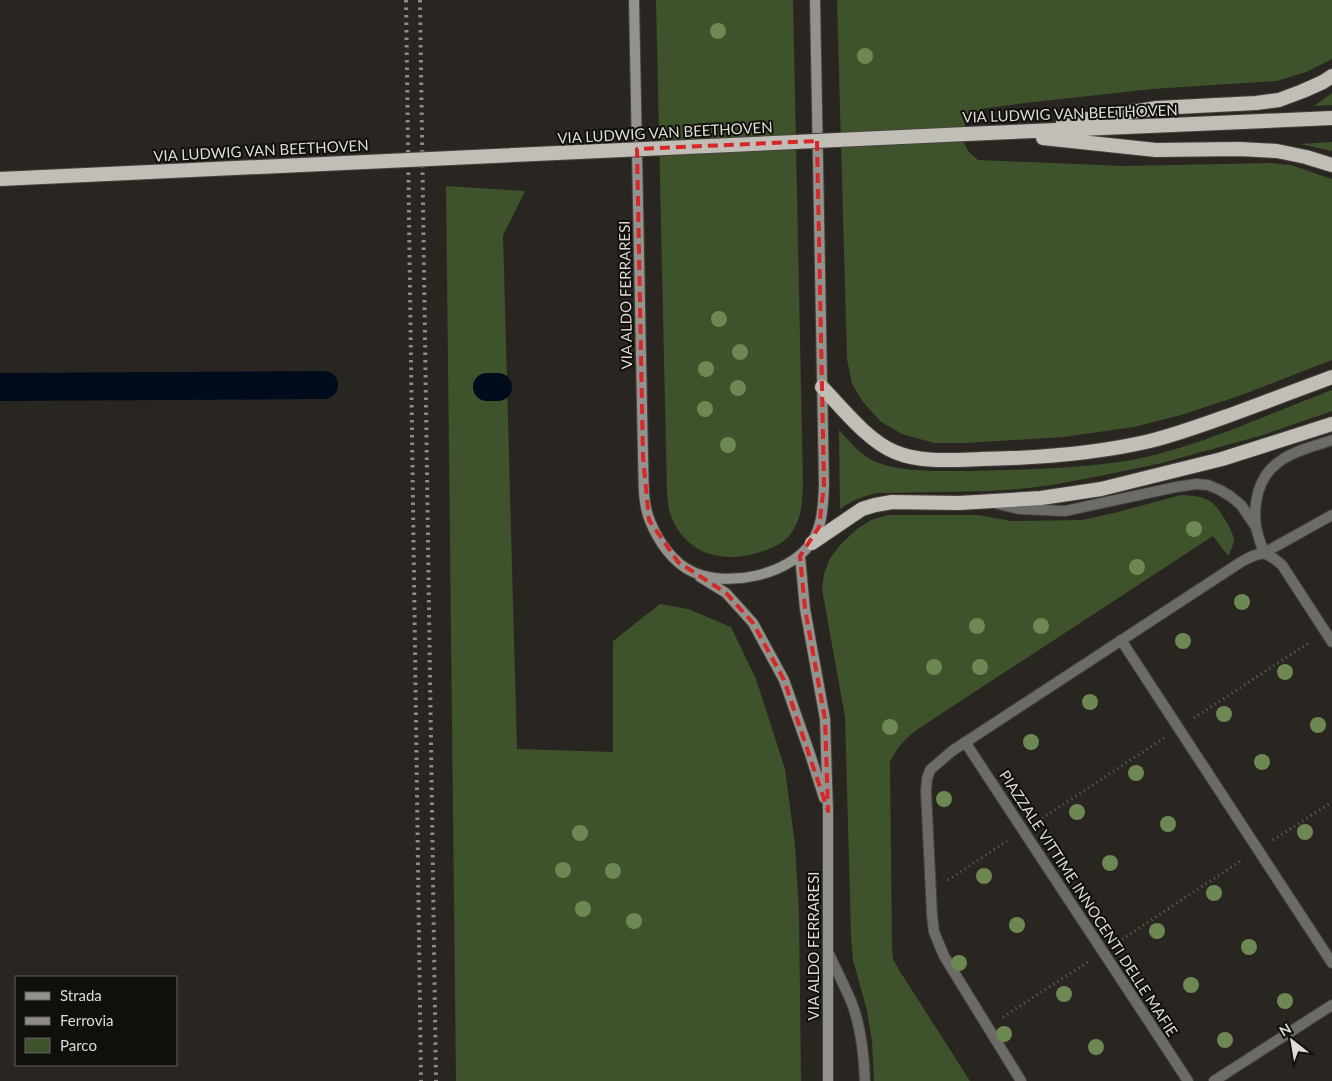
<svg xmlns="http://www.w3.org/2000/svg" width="1332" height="1081" font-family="Lato,sans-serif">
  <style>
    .green { fill: #3e532b }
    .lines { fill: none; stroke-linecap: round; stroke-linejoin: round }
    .canal { stroke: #000c1b; stroke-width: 28 }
    .service-casing { stroke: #46423d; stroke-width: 12 }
    .secondary-casing { stroke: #46423d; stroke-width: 12 }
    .trunk-casing { stroke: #46423d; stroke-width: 16 }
    .path { stroke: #696661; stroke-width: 3; stroke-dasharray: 1 4; stroke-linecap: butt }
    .service { stroke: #6c6b68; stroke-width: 10 }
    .secondary { stroke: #93928d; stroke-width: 10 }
    .trunk { stroke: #c0beb6; stroke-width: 14 }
    .rail { stroke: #8f8c87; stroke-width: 4; stroke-dasharray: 2.5 5; stroke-linecap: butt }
    .trunk-bridge-casing { stroke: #46423d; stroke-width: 16; stroke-linecap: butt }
    .trunk-bridge { stroke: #c0beb6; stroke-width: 14 }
    .tree { fill: #6e8853 }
    .marked { fill: none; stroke: #d62828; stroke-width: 4; stroke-dasharray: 10 6; stroke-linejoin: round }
    .labels { text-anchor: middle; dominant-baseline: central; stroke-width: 4; stroke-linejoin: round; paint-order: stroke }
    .street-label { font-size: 15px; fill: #dedbd7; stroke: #110f0c }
  </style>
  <rect width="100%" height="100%" fill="#292520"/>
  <path class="green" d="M656,0h137l10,484c-1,17 -1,34 -11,48 -8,12 -22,17 -35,21 -38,11 -74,-1 -87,-40 -2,-6 -2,-13 -3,-19z
    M837,0h495v59l-26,13 -29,9 -125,8 -127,14 -44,6 -14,11 -4,10 1,13 5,9 9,8 146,6 146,-3 21,2 41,14v181l-96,37 -55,18 -47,12 -70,10 -97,6h-33l-32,-9 -21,-12 -18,-20 -11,-18 -5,-25z
    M1332,93v12l-18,1z
    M1332,142v9l-32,-7z
    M446,186l79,5 -22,45 14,513 96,3v-111l47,-37 28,5 43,18 25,52 29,90 10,76 4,67 2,169h-345z
    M1332,390v21l-69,24 -101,28 -62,13 -48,9 -33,4 -30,2 -111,2c-15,3 -25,7 -38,16l-1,-79c12,13 23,27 40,33 18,7 38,7 56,8 24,0 48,0 72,-1 52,-2 104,-3 155,-17 58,-16 114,-42 170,-63z
    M1181,495c27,1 33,5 46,28 3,5 7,13 7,18 -1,5 -4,11 -6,15l-15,-20 -298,195c-11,9 -19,18 -25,31l2,185 1,12 6,11 71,111h-96l-2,-40 -5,-30 -14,-51 -2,-24 -6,-219 -23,-128 2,-15 6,-16 12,-15 15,-14 14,-9 17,-5h90l33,6 71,-1 32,-7z"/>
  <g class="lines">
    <path class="canal" d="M0,387l324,-2
      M487,387h11"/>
    <defs>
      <path id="service" d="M1332,440c-16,6 -40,11 -53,22 -21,14 -26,42 -23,65 2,9 5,18 8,26l68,-38
        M998,504l21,5 46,2 111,-24 20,-3 12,1 12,5 10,6 11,9 15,22
        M1121,640l211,323
        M965,742l223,339
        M828,952c8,17 16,33 23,49 10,25 13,53 14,80
        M1021,1081l-77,-125 -10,-24 -2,-17 -6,-124 1,-12 3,-9 22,-19 289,-189c20,-11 24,-12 41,3l50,77
        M1214,1081l118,-76"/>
      <path id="secondary" d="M634,0l9,457c1,20 -1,46 7,64 8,20 23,42 43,51 35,16 96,3 118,-29 12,-17 12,-38 13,-58l-9,-485
        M800,556l5,53 20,110 3,92v270
        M700,577l26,16 27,30 31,57 26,74 14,44"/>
      <path id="trunk" d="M1063,123l94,-15 99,-5 23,-3 24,-9 20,-9 9,-6
        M966,134l366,-16
        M1043,138l113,12 83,-1 38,2 29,6 26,8
        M822,387c20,21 46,54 73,65 25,11 59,8 86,7 56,-1 114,-5 169,-18 28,-7 55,-17 83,-27 33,-12 66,-25 99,-37
        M812,543l50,-34 13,-4 17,-3 67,1 82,-5 60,-9 121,-30 110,-35"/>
    </defs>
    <use href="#service" class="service-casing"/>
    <use href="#secondary" class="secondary-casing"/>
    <use href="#trunk" class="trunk-casing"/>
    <path class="path" d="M1194,718l116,-76
      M1038,821l126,-83
      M1273,840l59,-38
      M948,880l59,-39
      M1118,942l124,-82
      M1003,1017l85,-55"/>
    <use href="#service" class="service"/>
    <use href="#secondary" class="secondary"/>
    <use href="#trunk" class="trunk"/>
    <path class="rail" d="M406,0l15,1081
      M420,0l16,1081"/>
    <defs>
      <path id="trunk-bridge" d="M0,179l966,-45"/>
    </defs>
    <use href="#trunk-bridge" class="trunk-bridge-casing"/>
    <use href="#trunk-bridge" class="trunk-bridge"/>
  </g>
  <g class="tree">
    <circle cx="718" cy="31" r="8"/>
    <circle cx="865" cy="56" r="8"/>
    <circle cx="719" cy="319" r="8"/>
    <circle cx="740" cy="352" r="8"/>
    <circle cx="706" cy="369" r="8"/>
    <circle cx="738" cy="388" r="8"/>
    <circle cx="705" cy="409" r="8"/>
    <circle cx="728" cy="445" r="8"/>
    <circle cx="1194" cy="529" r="8"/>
    <circle cx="1137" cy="567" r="8"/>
    <circle cx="1242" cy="602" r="8"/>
    <circle cx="977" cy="626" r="8"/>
    <circle cx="1041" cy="626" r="8"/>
    <circle cx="1183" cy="641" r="8"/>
    <circle cx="934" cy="667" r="8"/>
    <circle cx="980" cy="667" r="8"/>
    <circle cx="1285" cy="672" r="8"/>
    <circle cx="1090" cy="702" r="8"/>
    <circle cx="1224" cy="714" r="8"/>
    <circle cx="1318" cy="725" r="8"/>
    <circle cx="890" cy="727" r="8"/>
    <circle cx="1031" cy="742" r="8"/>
    <circle cx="1262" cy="762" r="8"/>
    <circle cx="1136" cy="773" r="8"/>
    <circle cx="944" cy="799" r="8"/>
    <circle cx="1077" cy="812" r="8"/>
    <circle cx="1168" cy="824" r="8"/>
    <circle cx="1305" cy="832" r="8"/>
    <circle cx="580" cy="833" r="8"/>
    <circle cx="1110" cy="863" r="8"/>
    <circle cx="563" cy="870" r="8"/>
    <circle cx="613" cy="871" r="8"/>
    <circle cx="984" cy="876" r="8"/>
    <circle cx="1214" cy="893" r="8"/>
    <circle cx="583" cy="909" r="8"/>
    <circle cx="634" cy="921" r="8"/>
    <circle cx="1017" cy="925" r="8"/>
    <circle cx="1157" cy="931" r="8"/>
    <circle cx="1249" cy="947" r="8"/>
    <circle cx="959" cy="963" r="8"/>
    <circle cx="1191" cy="985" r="8"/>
    <circle cx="1064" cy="994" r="8"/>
    <circle cx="1285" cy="1001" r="8"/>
    <circle cx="1004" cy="1034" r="8"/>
    <circle cx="1225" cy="1040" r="8"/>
    <circle cx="1096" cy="1047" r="8"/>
  </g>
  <path class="marked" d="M817,141l7,344 -5,42 -19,29 5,53 20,110 3,92 -44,-131 -31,-57 -27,-30 -48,-31 -29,-42 -6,-63 -6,-308z"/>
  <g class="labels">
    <g class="street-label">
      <text transform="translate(1070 113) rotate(-2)">VIA LUDWIG VAN BEETHOVEN</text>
      <text transform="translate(665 132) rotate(-3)">VIA LUDWIG VAN BEETHOVEN</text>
      <text transform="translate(261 150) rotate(-3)">VIA LUDWIG VAN BEETHOVEN</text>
      <text transform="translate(625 295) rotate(-91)">VIA ALDO FERRARESI</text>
      <text transform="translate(1089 903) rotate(57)">PIAZZALE VITTIME INNOCENTI DELLE MAFIE</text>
      <text transform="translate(813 946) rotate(-90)">VIA ALDO FERRARESI</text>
    </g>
  </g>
  <rect x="15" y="976" width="162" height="90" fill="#110f0c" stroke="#63615d"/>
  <rect x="25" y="992" width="25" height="8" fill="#93928d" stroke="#63615d"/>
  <text x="60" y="1001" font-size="15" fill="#dedbd7">Strada</text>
  <rect x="25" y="1017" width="25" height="8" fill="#8f8c87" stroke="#63615d"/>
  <text x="60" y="1026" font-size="15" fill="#dedbd7">Ferrovia</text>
  <rect x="25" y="1038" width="25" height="15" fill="#3e532b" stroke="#63615d"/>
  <text x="60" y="1051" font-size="15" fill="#dedbd7">Parco</text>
  <g transform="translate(1292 1041) rotate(329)" stroke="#110f0c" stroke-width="4" paint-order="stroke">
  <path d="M0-4L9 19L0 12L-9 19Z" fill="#dedbd7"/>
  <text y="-8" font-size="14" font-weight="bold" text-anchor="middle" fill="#dedbd7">N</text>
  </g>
</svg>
